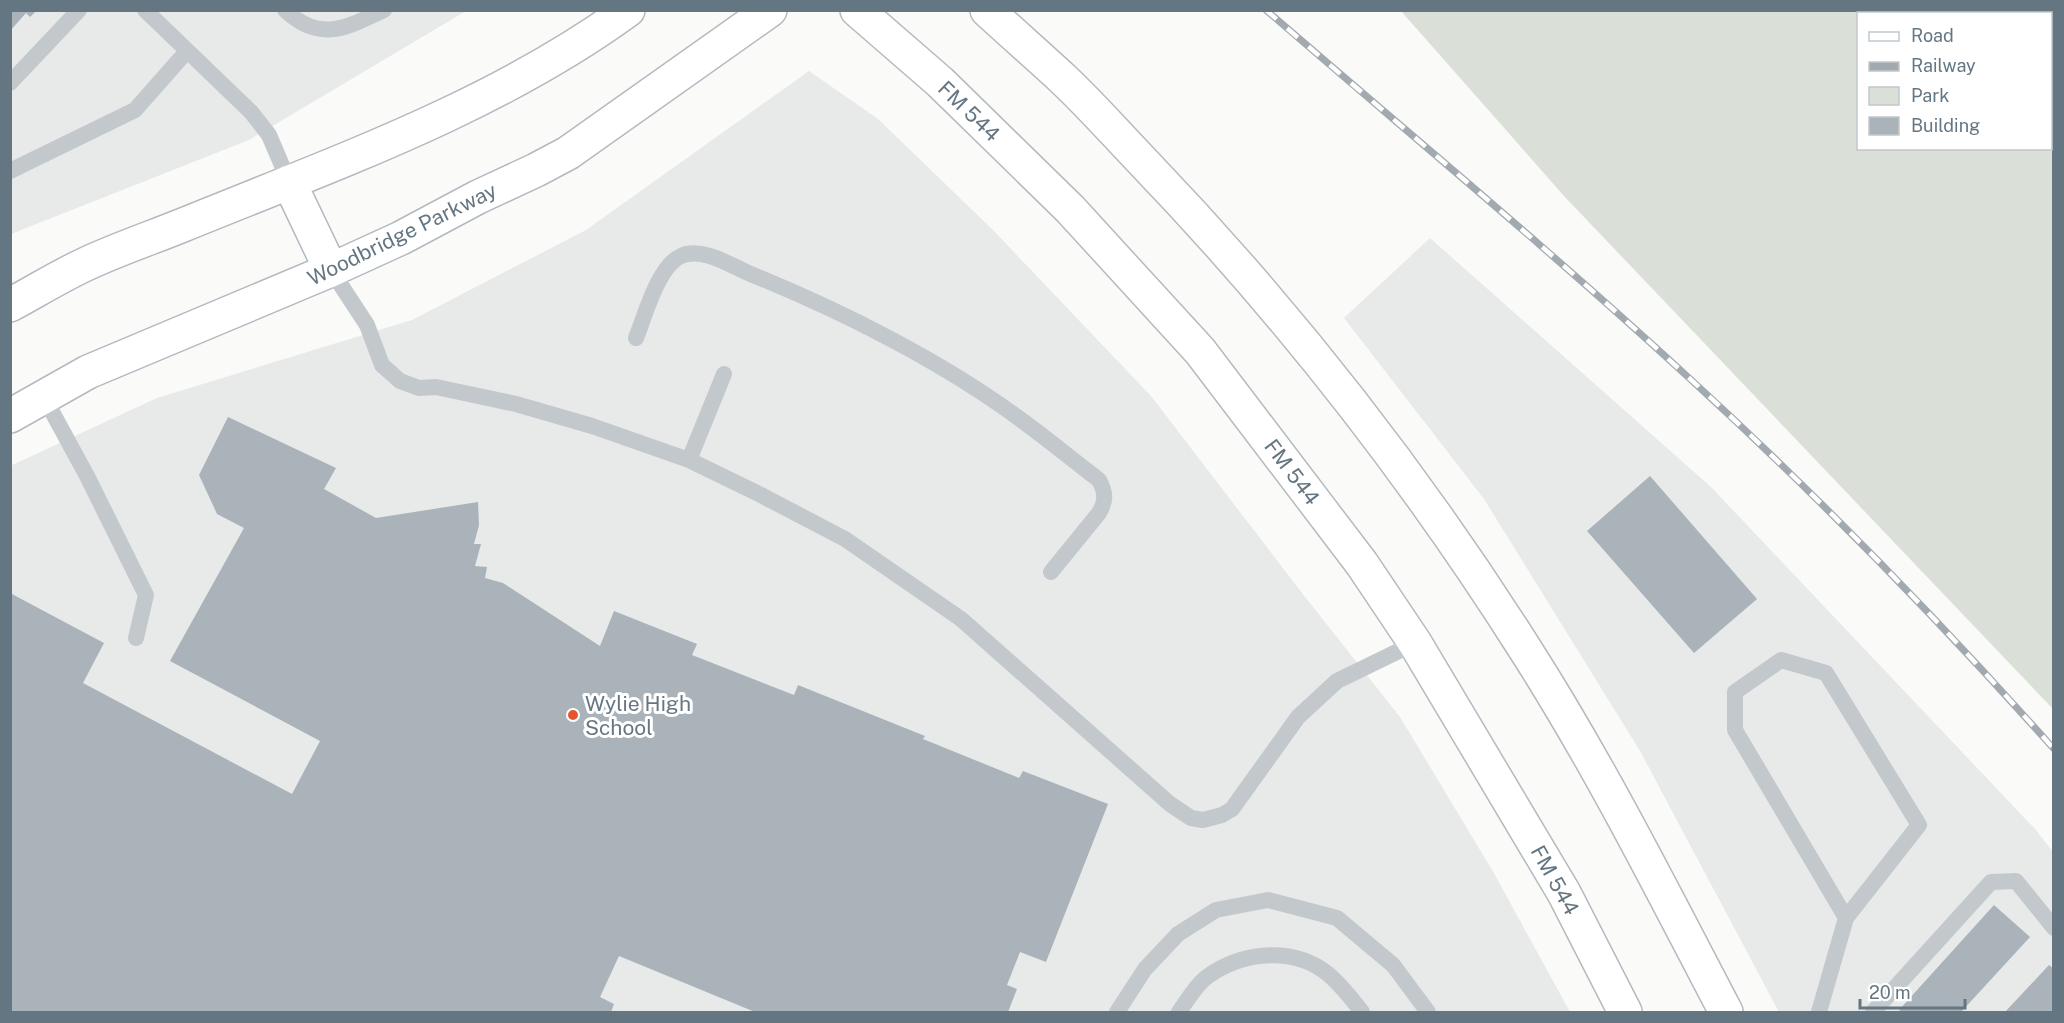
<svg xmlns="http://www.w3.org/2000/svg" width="2064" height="1023" font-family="'Public Sans',sans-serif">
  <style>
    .built { fill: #e8e9e9 }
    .green { fill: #dadfd7; fill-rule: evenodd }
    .building { fill: #aab3b9 }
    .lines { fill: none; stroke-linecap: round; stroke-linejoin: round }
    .secondary-casing { stroke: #b3babf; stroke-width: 36 }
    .primary-casing { stroke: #b5babe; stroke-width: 36 }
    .service { stroke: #c3c8cc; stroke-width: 16 }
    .secondary { stroke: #fff; stroke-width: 33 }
    .primary { stroke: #fff; stroke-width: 33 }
    .rail-casing { stroke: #a2aab0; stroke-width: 7 }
    .rail { stroke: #fff; stroke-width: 4.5; stroke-dasharray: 14; stroke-linecap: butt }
    .poi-dot { fill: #e4572e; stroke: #fff; stroke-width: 2 }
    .labels { text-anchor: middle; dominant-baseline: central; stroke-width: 6; stroke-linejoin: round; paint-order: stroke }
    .street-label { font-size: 21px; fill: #657683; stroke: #fff }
    .poi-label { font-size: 21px; fill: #657683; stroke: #fff; text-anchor: start }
  </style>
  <rect width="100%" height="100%" fill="#fafaf8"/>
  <path class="built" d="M11,11h455l-217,129 -238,94z
    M809,71l69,48 114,110 159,167 151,197 98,124 95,158 75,137h-1559l-1,-546 147,-68 255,-78 174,-90z
    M1430,238l281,249 324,342 18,23v160h-274l-139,-261 -156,-252 -140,-181z"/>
  <path class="green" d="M1401,11h652v698l-489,-513zM1858,14h192v134h-192z"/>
  <path class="building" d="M10,10h27l-7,7 -4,-4 -16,18z
    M228,417l108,51 -12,21 52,29 102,-16 1,23 -5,19h7l-6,22 12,1 -2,11 18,5 97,63 14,-35 83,33 -5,11 102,40 4,-10 127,51 -2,3 96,39 4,-7 85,33 -62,158 -26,-10 -13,33 10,4 -9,23h-253l-136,-56 -19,41 14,7 -3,8h-601v-419l94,50 -21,40 209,111 28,-53 -150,-80 74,-133 -27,-14 -18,-39z
    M1650,476l107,123 -63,54 -107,-122z
    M1994,905l36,32 -69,75h-59l-3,-2z
    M2049,965l5,4v43h-49z"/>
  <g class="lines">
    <defs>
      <path id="secondary" d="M289,182l42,88
        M10,305c26,-14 50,-29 76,-41 32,-15 65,-26 97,-39 152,-62 312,-118 445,-215
        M10,416l78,-44 243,-102 70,-32 77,-41 58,-27 32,-17 202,-143"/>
      <path id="primary" d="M857,10l83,72 130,127 130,142 162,213 53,79 149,250 61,119
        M987,10c25,23 50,45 75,68 29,27 55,57 83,86 143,149 269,310 380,485 75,117 137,241 201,363"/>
    </defs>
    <use href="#secondary" class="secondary-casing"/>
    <use href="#primary" class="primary-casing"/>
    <path class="service" d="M145,10l106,102 18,23 20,47
      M285,10c35,33 61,18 99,0
      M10,83l69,-73
      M10,171l125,-61 52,-59
      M331,270l36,55 15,40 18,16 19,7 17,-1 80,17 76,22 97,34 68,33 88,46 116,80 209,185 21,14 12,2 19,-5 10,-6 66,-92 39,-36 78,-38
      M636,338c9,-22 22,-72 45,-82 22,-10 52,11 72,19 91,37 192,88 271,147 26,19 50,39 75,58 7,13 7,21 0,33l-48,59
      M44,397l43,79 59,119 -10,43
      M689,460l35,-86
      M1117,1012l28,-43 33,-35 38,-24 52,-10 69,18 56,47 35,47
      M1179,1012c9,-13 19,-30 32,-38 35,-23 84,-27 117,0 13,11 24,25 34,38
      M1819,1012l27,-94 73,-93 -93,-152 -45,-13 -46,32v38l111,188
      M1873,1012l118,-130 25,-1 38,47"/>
    <use href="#secondary" class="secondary"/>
    <use href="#primary" class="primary"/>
    <defs>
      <path id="rail" d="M1266,10c141,122 285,241 422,367 128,117 250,242 366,372"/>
    </defs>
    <use href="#rail" class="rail-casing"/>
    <use href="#rail" class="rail"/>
  </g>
  <circle class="poi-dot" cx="573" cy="715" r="6"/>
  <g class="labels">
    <g class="street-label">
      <text transform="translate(969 111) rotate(44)">FM 544</text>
      <text transform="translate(402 234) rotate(-26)">Woodbridge Parkway</text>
      <text transform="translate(1292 472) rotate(53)">FM 544</text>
      <text transform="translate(1555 880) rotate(61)">FM 544</text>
    </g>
    <g class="poi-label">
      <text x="585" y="703">Wylie High<tspan x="585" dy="24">School</tspan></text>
    </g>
  </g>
  <rect width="2064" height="1023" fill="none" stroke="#657683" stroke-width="24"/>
  <rect x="1857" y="12" width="195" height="138" fill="#ffffff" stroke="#c1c8cd" stroke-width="1.5"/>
  <rect x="1869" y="32" width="30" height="9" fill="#ffffff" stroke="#c1c8cd" stroke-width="1.5"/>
  <text x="1911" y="42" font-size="18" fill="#657683">Road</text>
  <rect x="1869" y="62" width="30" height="9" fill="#a2aab0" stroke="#c1c8cd" stroke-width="1.5"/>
  <text x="1911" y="72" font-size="18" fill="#657683">Railway</text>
  <rect x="1869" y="87" width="30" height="18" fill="#dadfd7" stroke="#c1c8cd" stroke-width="1.5"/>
  <text x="1911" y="102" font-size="18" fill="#657683">Park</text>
  <rect x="1869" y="117" width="30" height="18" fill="#aab3b9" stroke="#c1c8cd" stroke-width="1.5"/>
  <text x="1911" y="132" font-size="18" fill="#657683">Building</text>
  <path d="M1860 999v9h105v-9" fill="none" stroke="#657683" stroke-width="3"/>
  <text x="1869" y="999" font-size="18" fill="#657683" stroke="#ffffff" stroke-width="4.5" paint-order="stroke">20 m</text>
</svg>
